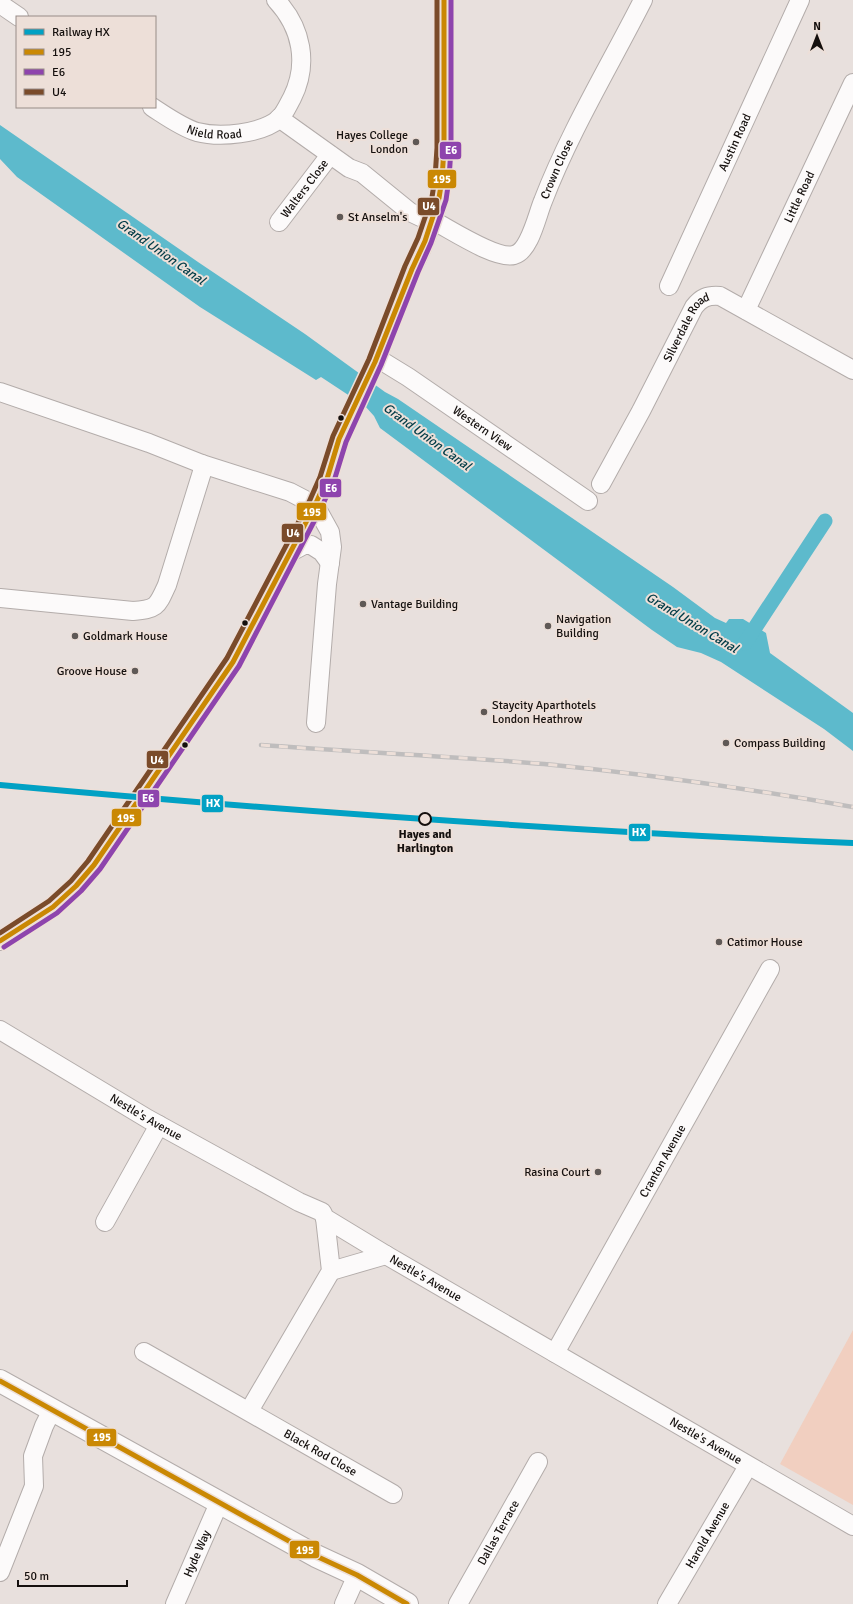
<svg xmlns="http://www.w3.org/2000/svg" width="853" height="1604" font-family="Signika,sans-serif">
  <style>
    .green { fill: #f1cfc0 }
    .water { fill: #5dbacc }
    .lines { fill: none; stroke-linecap: round; stroke-linejoin: round }
    .canal { stroke: #5dbacc; stroke-width: 15 }
    .minor-casing { stroke: #b3acaa; stroke-width: 20 }
    .major-casing { stroke: #b3acaa; stroke-width: 24 }
    .minor { stroke: #fcfafa; stroke-width: 18 }
    .major { stroke: #fcfafa; stroke-width: 22 }
    .rail-casing { stroke: #bfbdbd; stroke-width: 4.5 }
    .rail { stroke: #eddfd8; stroke-width: 3; stroke-dasharray: 9; stroke-linecap: butt }
    .bus-1-casing { stroke: #eddfd8; stroke-width: 8 }
    .bus-2-casing { stroke: #eddfd8; stroke-width: 8 }
    .bus-3-casing { stroke: #eddfd8; stroke-width: 8 }
    .bus-1 { stroke: #ca8803; stroke-width: 5 }
    .bus-2 { stroke: #8e44ad; stroke-width: 5 }
    .bus-3 { stroke: #7a4b2a; stroke-width: 5 }
    .rail-1-casing { stroke: #eddfd8; stroke-width: 9 }
    .rail-1 { stroke: #01a1c4; stroke-width: 6 }
    .poi-dot { fill: #5f5956; stroke: #eddfd8; stroke-width: 1.5 }
    .bus-dot { fill: #15100e; stroke: #eddfd8; stroke-width: 1.5 }
    .stop-dot { fill: #eddfd8; stroke: #15100e; stroke-width: 2 }
    .labels { text-anchor: middle; dominant-baseline: central; stroke-width: 4; stroke-linejoin: round; paint-order: stroke }
    .street-label { font-size: 12px; fill: #15100e; stroke: #eddfd8 }
    .poi-label { font-size: 12px; fill: #15100e; stroke: #eddfd8; text-anchor: start }
    .stop-label { font-size: 12px; font-weight: bold; fill: #15100e; stroke: #eddfd8 }
    .water-label { font-size: 13px; font-style: italic; fill: #003b46; stroke: #eddfd8 }
    .line-badge { stroke: #eddfd8; stroke-width: 1.5 }
    .badge-label { font-size: 11px; text-anchor: middle; font-weight: bold; fill: #fff }
  </style>
  <rect width="100%" height="100%" fill="#e8e0dd"/>
  <path class="green" d="M853,1330v175l-73,-41z"/>
  <path class="water" d="M0,125l198,137 107,72 80,58 13,7 275,188 42,31 11,5 3,-4h14l23,14 4,20 83,60v38l-29,-22 -103,-67 -20,-9 -24,-6 -25,-17 -272,-202 -6,-12 -9,-10 -44,-29 -5,3 -116,-73 -183,-130 -17,-18z"/>
  <g class="lines">
    <path class="canal" d="M745,643l80,-122"/>
    <defs>
      <g id="minor">
        <path d="M0,4l19,13"/>
        <path id="s1" d="M152,107c14,9 29,20 45,25 23,6 64,2 82,-13 6,-6 9,-14 13,-21 17,-34 10,-70 -16,-98"/>
        <path d="M279,118l70,50 13,5 48,39 21,10"/>
        <path id="s2" d="M432,220c18,9 64,40 82,35 16,-4 23,-40 29,-54 27,-70 66,-134 100,-201"/>
        <path id="s3" d="M279,222l51,-67"/>
        <path id="s4" d="M669,286l131,-286"/>
        <path id="s5" d="M746,310l107,-227"/>
        <path id="s6" d="M377,358l31,19 180,124"/>
        <path d="M0,392l149,51 53,21 88,28 25,13 15,27 2,15 -5,37 -11,139"/>
        <path id="s7" d="M601,484l40,-73 53,-104c7,-9 13,-12 26,-11l133,74"/>
        <path d="M291,552l13,-7h7l11,7 8,11"/>
        <path d="M0,598l133,13c24,-2 24,-4 34,-26l35,-113v-8"/>
        <path d="M0,941l53,-34 23,-21 18,-21 139,-203 82,-157 12,-26 12,-40 36,-77 37,-93c11,-21 25,-57 29,-80 4,-27 3,-55 3,-82 0,-36 -1,-71 0,-107"/>
        <path id="s8" d="M0,1030l148,89 151,83 23,10 3,6 61,37 467,271"/>
        <path d="M105,1222l54,-97"/>
        <path d="M331,1271l55,-16"/>
        <path id="s9" d="M144,1352l249,142"/>
        <path id="s10" d="M555,1353l215,-384"/>
        <path d="M249,1411l82,-140 -6,-53"/>
        <path d="M0,1572l34,-86 -1,-30 11,-30 8,-16"/>
        <path id="s11" d="M175,1604l44,-101"/>
        <path d="M344,1604l13,-29"/>
        <path id="s12" d="M458,1604l80,-142"/>
        <path id="s13" d="M667,1604l81,-138"/>
      </g>
      <path id="major" d="M0,1381l316,175 41,19 50,29"/>
    </defs>
    <use href="#minor" class="minor-casing"/>
    <use href="#major" class="major-casing"/>
    <use href="#minor" class="minor"/>
    <use href="#major" class="major"/>
    <defs>
      <path id="rail" d="M261,745c94,7 189,11 283,19 104,10 207,25 309,43"/>
    </defs>
    <use href="#rail" class="rail-casing"/>
    <use href="#rail" class="rail"/>
    <defs>
      <path id="bus-1" d="M0,941l53,-34 23,-21 18,-21 139,-203 82,-157 12,-26 12,-40 36,-77 37,-93 13,-28 14,-43 3,-19 2,-31v-148
        M0,1381l316,175 41,19 50,29"/>
      <path id="bus-2" d="M4,947l53,-34 24,-22 19,-22 139,-203 82,-158 13,-27 12,-39 35,-77 37,-93 13,-29 15,-43 3,-21 2,-31v-148"/>
      <path id="bus-3" d="M0,933l49,-32 22,-20 17,-20 139,-203 82,-156 11,-25 13,-41 36,-77 36,-93 13,-28 14,-41 3,-19 2,-30v-148"/>
    </defs>
    <use href="#bus-1" class="bus-1-casing"/>
    <use href="#bus-2" class="bus-2-casing"/>
    <use href="#bus-3" class="bus-3-casing"/>
    <use href="#bus-1" class="bus-1"/>
    <use href="#bus-2" class="bus-2"/>
    <use href="#bus-3" class="bus-3"/>
    <defs>
      <path id="rail-1" d="M0,785c284,26 568,46 853,58"/>
    </defs>
    <use href="#rail-1" class="rail-1-casing"/>
    <use href="#rail-1" class="rail-1"/>
  </g>
  <g class="poi-dot">
    <circle cx="416" cy="142" r="4"/>
    <circle cx="340" cy="217" r="4"/>
    <circle cx="363" cy="604" r="4"/>
    <circle cx="548" cy="626" r="4"/>
    <circle cx="75" cy="636" r="4"/>
    <circle cx="135" cy="671" r="4"/>
    <circle cx="484" cy="712" r="4"/>
    <circle cx="726" cy="743" r="4"/>
    <circle cx="719" cy="942" r="4"/>
    <circle cx="598" cy="1172" r="4"/>
  </g>
  <g class="bus-dot">
    <circle cx="341" cy="418" r="3.5"/>
    <circle cx="245" cy="623" r="3.5"/>
    <circle cx="185" cy="745" r="3.5"/>
  </g>
  <circle class="stop-dot" cx="425" cy="819" r="6"/>
  <g class="labels">
    <g class="street-label">
      <text stroke="none"><textPath href="#s1" startOffset="69">Nield Road</textPath></text>
      <text stroke="none"><textPath href="#s4" startOffset="158">Austin Road</textPath></text>
      <text stroke="none"><textPath href="#s2" startOffset="188">Crown Close</textPath></text>
      <text stroke="none"><textPath href="#s3" startOffset="42">Walters Close</textPath></text>
      <text stroke="none"><textPath href="#s5" startOffset="125">Little Road</textPath></text>
      <text stroke="none"><textPath href="#s7" startOffset="179">Silverdale Road</textPath></text>
      <text stroke="none"><textPath href="#s6" startOffset="127">Western View</textPath></text>
      <text stroke="none"><textPath href="#s8" startOffset="170">Nestle's Avenue</textPath></text>
      <text stroke="none"><textPath href="#s10" startOffset="220">Cranton Avenue</textPath></text>
      <text stroke="none"><textPath href="#s8" startOffset="494">Nestle's Avenue</textPath></text>
      <text stroke="none"><textPath href="#s8" startOffset="818">Nestle's Avenue</textPath></text>
      <text stroke="none"><textPath href="#s9" startOffset="203">Black Rod Close</textPath></text>
      <text stroke="none"><textPath href="#s12" startOffset="82">Dallas Terrace</textPath></text>
      <text stroke="none"><textPath href="#s13" startOffset="80">Harold Avenue</textPath></text>
      <text stroke="none"><textPath href="#s11" startOffset="55">Hyde Way</textPath></text>
    </g>
    <g class="poi-label">
      <text x="408" y="135" text-anchor="end">Hayes College<tspan x="408" dy="14">London</tspan></text>
      <text x="348" y="217">St Anselm's</text>
      <text x="371" y="604">Vantage Building</text>
      <text x="556" y="619">Navigation<tspan x="556" dy="14">Building</tspan></text>
      <text x="83" y="636">Goldmark House</text>
      <text x="127" y="671" text-anchor="end">Groove House</text>
      <text x="492" y="705">Staycity Aparthotels<tspan x="492" dy="14">London Heathrow</tspan></text>
      <text x="734" y="743">Compass Building</text>
      <text x="727" y="942">Catimor House</text>
      <text x="590" y="1172" text-anchor="end">Rasina Court</text>
    </g>
    <g class="stop-label">
      <text x="425" y="834">Hayes and<tspan x="425" dy="14">Harlington</tspan></text>
    </g>
    <g class="water-label">
      <text transform="translate(161 252) rotate(35)">Grand Union Canal</text>
      <text transform="translate(427 437) rotate(36)">Grand Union Canal</text>
      <text transform="translate(692 623) rotate(31)">Grand Union Canal</text>
    </g>
  </g>
  <g class="line-badge">
    <rect x="439" y="141" width="23" height="19" rx="4" fill="#8e44ad"/>
    <rect x="427" y="169" width="30" height="20" rx="4" fill="#ca8803"/>
    <rect x="417" y="197" width="23" height="19" rx="4" fill="#7a4b2a"/>
    <rect x="319" y="478" width="23" height="20" rx="4" fill="#8e44ad"/>
    <rect x="296" y="502" width="31" height="19" rx="4" fill="#ca8803"/>
    <rect x="281" y="523" width="23" height="20" rx="4" fill="#7a4b2a"/>
    <rect x="146" y="750" width="23" height="19" rx="4" fill="#7a4b2a"/>
    <rect x="137" y="789" width="23" height="19" rx="4" fill="#8e44ad"/>
    <rect x="201" y="794" width="23" height="19" rx="4" fill="#01a1c4"/>
    <rect x="111" y="808" width="31" height="19" rx="4" fill="#ca8803"/>
    <rect x="628" y="823" width="23" height="19" rx="4" fill="#01a1c4"/>
    <rect x="86" y="1428" width="31" height="19" rx="4" fill="#ca8803"/>
    <rect x="289" y="1540" width="31" height="19" rx="4" fill="#ca8803"/>
  </g>
  <g class="badge-label">
    <text x="451" y="154">E6</text>
    <text x="442" y="183">195</text>
    <text x="429" y="210">U4</text>
    <text x="331" y="492">E6</text>
    <text x="312" y="516">195</text>
    <text x="293" y="537">U4</text>
    <text x="157" y="764">U4</text>
    <text x="148" y="802">E6</text>
    <text x="213" y="807">HX</text>
    <text x="126" y="822">195</text>
    <text x="639" y="836">HX</text>
    <text x="102" y="1441">195</text>
    <text x="305" y="1554">195</text>
  </g>
  <rect x="16" y="16" width="140" height="92" fill="#eddfd8" stroke="#978c87"/>
  <rect x="24" y="29" width="20" height="6" fill="#01a1c4" stroke="#978c87"/>
  <text x="52" y="36" font-size="12" fill="#15100e">Railway HX</text>
  <rect x="24" y="49" width="20" height="6" fill="#ca8803" stroke="#978c87"/>
  <text x="52" y="56" font-size="12" fill="#15100e">195</text>
  <rect x="24" y="69" width="20" height="6" fill="#8e44ad" stroke="#978c87"/>
  <text x="52" y="76" font-size="12" fill="#15100e">E6</text>
  <rect x="24" y="89" width="20" height="6" fill="#7a4b2a" stroke="#978c87"/>
  <text x="52" y="96" font-size="12" fill="#15100e">U4</text>
  <g transform="translate(817 36)" stroke="#eddfd8" stroke-width="3" paint-order="stroke">
  <path d="M0-3L7 15L0 10L-7 15Z" fill="#15100e"/>
  <text y="-6" font-size="11" font-weight="bold" text-anchor="middle" fill="#15100e">N</text>
  </g>
  <path d="M18 1580v6h109v-6" fill="none" stroke="#15100e" stroke-width="2"/>
  <text x="24" y="1580" font-size="12" fill="#15100e" stroke="#eddfd8" stroke-width="3" paint-order="stroke">50 m</text>
</svg>
